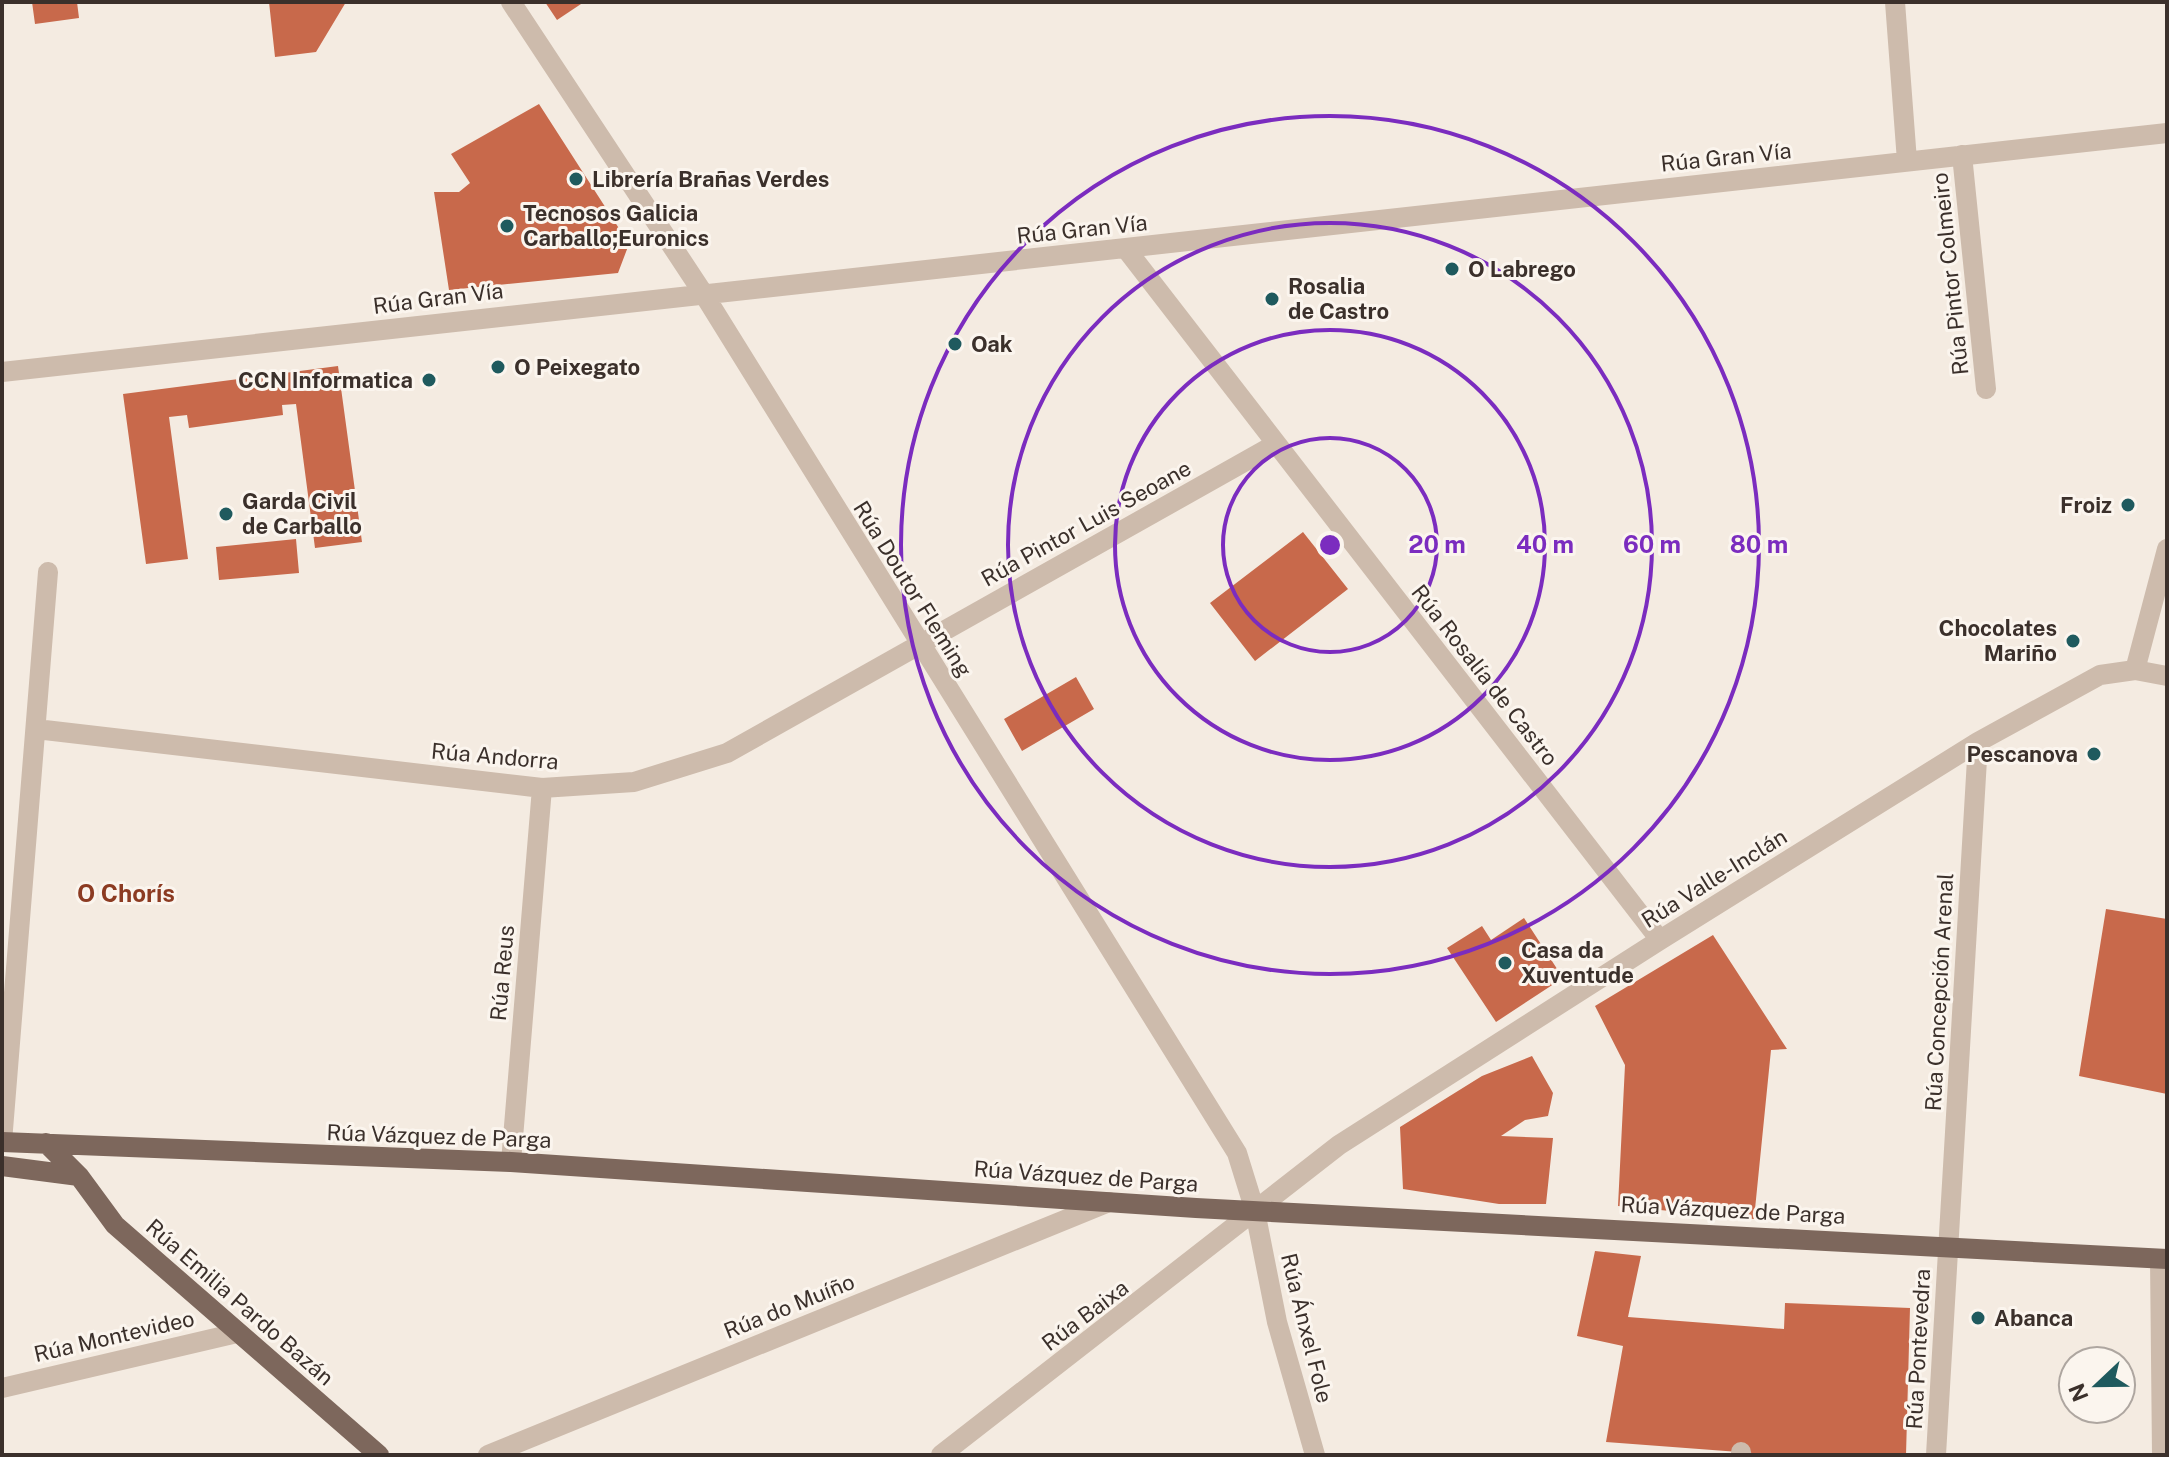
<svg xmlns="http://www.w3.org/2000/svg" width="2169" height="1457" font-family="'Public Sans',sans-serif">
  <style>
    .building { fill: #c8694b }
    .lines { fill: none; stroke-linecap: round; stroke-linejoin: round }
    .minor { stroke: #cdbbac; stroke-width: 20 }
    .major { stroke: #7d675c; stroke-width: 20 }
    .ring { fill: none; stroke: #7b2cbf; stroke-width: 4 }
    .poi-dot { fill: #1f5a5e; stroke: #fbf5ee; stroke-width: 3 }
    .labels { text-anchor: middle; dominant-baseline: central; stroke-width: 6; stroke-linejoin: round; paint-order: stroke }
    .street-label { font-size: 22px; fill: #3b302b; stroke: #fbf5ee }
    .poi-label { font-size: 22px; font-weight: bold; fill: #3b302b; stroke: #fbf5ee; text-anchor: start }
    .neighbourhood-label { font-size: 24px; font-weight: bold; fill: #8c3b22; stroke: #fbf5ee }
    .centre { fill: #7b2cbf; stroke: #fbf5ee; stroke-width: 4 }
    .ring-label { font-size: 24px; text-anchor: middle; font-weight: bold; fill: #7b2cbf; stroke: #fbf5ee; stroke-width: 6; stroke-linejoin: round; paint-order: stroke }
  </style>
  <rect width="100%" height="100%" fill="#f4ebe1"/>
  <path class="building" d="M32,2h45l2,16 -44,6z
    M269,2h77l-30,50 -41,5z
    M545,2h39l-27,18z
    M539,104l90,140 -11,29 -169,17 -15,-98h25l11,-9 -19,-29z
    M338,366l24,176 -47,6 -19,-144 -14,1 1,10 -94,13 -2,-13 -18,2 19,142 -42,5 -23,-170z
    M1303,532l45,57 -93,72 -45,-58z
    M296,539l3,34 -80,7 -3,-33z
    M1076,677l18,32 -72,42 -18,-32z
    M2106,909l61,10v175l-88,-18z
    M1524,918l39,60 -67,44 -49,-74 35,-22 9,14z
    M1713,935l74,114 -16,1 -17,169 -136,-13 7,-141 -30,-59z
    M1532,1056l21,37 -5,23 -23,4 -24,16 52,2 -7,66h-47l-96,-15 -3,-62 82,-51z
    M1595,1251l46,5 -13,61 156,12 1,-26 125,5 -4,147h-127l-173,-13 17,-96 -46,-10z"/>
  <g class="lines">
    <path class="minor" d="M511,2l192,291 534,860 18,58 22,111 38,133
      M1895,2l12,159
      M1962,155l24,234
      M1126,249l534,691
      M2,372l2165,-239
      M2135,670l32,-121
      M36,729l506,59 92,-6 93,-29 549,-309
      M2,1142l46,-570
      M511,1162l31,-374
      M2160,1259l2,196
      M2,1388l235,-55
      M488,1455l621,-253
      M941,1455l398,-310 321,-205 318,-198 122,-67 35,-5 32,6
      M1741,1455v-3
      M1936,1455l42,-713"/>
    <path class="major" d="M2,1142l509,20 685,46 971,51
      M46,1143l33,33 36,49 264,230
      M2,1166l77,10"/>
  </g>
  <g class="ring">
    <circle cx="1330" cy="545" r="107"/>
    <circle cx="1330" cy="545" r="215"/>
    <circle cx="1330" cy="545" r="322"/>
    <circle cx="1330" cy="545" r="429"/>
  </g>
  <g class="poi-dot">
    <circle cx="576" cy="179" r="8"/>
    <circle cx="507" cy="226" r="8"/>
    <circle cx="1452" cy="269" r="8"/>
    <circle cx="1272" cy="299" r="8"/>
    <circle cx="955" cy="344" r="8"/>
    <circle cx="498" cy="367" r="8"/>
    <circle cx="429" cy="380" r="8"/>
    <circle cx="2128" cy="505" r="8"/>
    <circle cx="226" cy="514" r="8"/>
    <circle cx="2073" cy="641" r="8"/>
    <circle cx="2094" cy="754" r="8"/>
    <circle cx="1505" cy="963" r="8"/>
    <circle cx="1978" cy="1318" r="8"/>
  </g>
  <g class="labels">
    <g class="street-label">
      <text transform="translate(1726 157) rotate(-6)">Rúa Gran Vía</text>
      <text transform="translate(1082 229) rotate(-6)">Rúa Gran Vía</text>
      <text transform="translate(1950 274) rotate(-96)">Rúa Pintor Colmeiro</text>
      <text transform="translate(438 298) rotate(-7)">Rúa Gran Vía</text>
      <text transform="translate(1086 523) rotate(-29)">Rúa Pintor Luis Seoane</text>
      <text transform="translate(913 589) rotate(58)">Rúa Doutor Fleming</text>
      <text transform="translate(1485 675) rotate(52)">Rúa Rosalía de Castro</text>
      <text transform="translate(495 756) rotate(5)">Rúa Andorra</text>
      <text transform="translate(1714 878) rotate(-32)">Rúa Valle-Inclán</text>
      <text transform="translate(502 973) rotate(-85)">Rúa Reus</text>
      <text transform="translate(1939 992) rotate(-87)">Rúa Concepción Arenal</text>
      <text transform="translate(439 1136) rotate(2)">Rúa Vázquez de Parga</text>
      <text transform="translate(1086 1176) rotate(4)">Rúa Vázquez de Parga</text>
      <text transform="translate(1733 1210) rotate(3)">Rúa Vázquez de Parga</text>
      <text transform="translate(240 1302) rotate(41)">Rúa Emilia Pardo Bazán</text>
      <text transform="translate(789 1306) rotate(-22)">Rúa do Muíño</text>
      <text transform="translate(1085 1315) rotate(-37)">Rúa Baixa</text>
      <text transform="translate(1307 1328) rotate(76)">Rúa Ánxel Fole</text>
      <text transform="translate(114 1336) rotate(-13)">Rúa Montevideo</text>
      <text transform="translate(1918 1349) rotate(-87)">Rúa Pontevedra</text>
    </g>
    <g class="poi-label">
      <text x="592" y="179">Librería Brañas Verdes</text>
      <text x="523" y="213">Tecnosos Galicia<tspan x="523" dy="25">Carballo;Euronics</tspan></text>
      <text x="1468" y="269">O Labrego</text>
      <text x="1288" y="286">Rosalia<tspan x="1288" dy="25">de Castro</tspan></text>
      <text x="971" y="344">Oak</text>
      <text x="514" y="367">O Peixegato</text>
      <text x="413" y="380" text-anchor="end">CCN Informatica</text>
      <text x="242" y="501">Garda Civil<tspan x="242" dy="25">de Carballo</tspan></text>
      <text x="2112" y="505" text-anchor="end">Froiz</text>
      <text x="2057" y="628" text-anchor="end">Chocolates<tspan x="2057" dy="25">Mariño</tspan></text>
      <text x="2078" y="754" text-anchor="end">Pescanova</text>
      <text x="1521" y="950">Casa da<tspan x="1521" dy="25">Xuventude</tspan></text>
      <text x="1994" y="1318">Abanca</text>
    </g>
    <g class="neighbourhood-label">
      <text x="126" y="893">O Chorís</text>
    </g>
  </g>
  <circle cx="1330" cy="545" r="12" class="centre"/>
  <g class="ring-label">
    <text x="1437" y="553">20 m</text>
    <text x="1545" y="553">40 m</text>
    <text x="1652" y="553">60 m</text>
    <text x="1759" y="553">80 m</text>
  </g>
  <rect width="2169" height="1457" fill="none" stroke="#3b302b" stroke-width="8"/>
  <g transform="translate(2097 1385) rotate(248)"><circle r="38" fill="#fbf5ee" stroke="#aea6a0" stroke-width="2"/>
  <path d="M0-6L14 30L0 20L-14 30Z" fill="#1f5a5e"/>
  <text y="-12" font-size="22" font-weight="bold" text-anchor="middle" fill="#3b302b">N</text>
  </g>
</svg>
